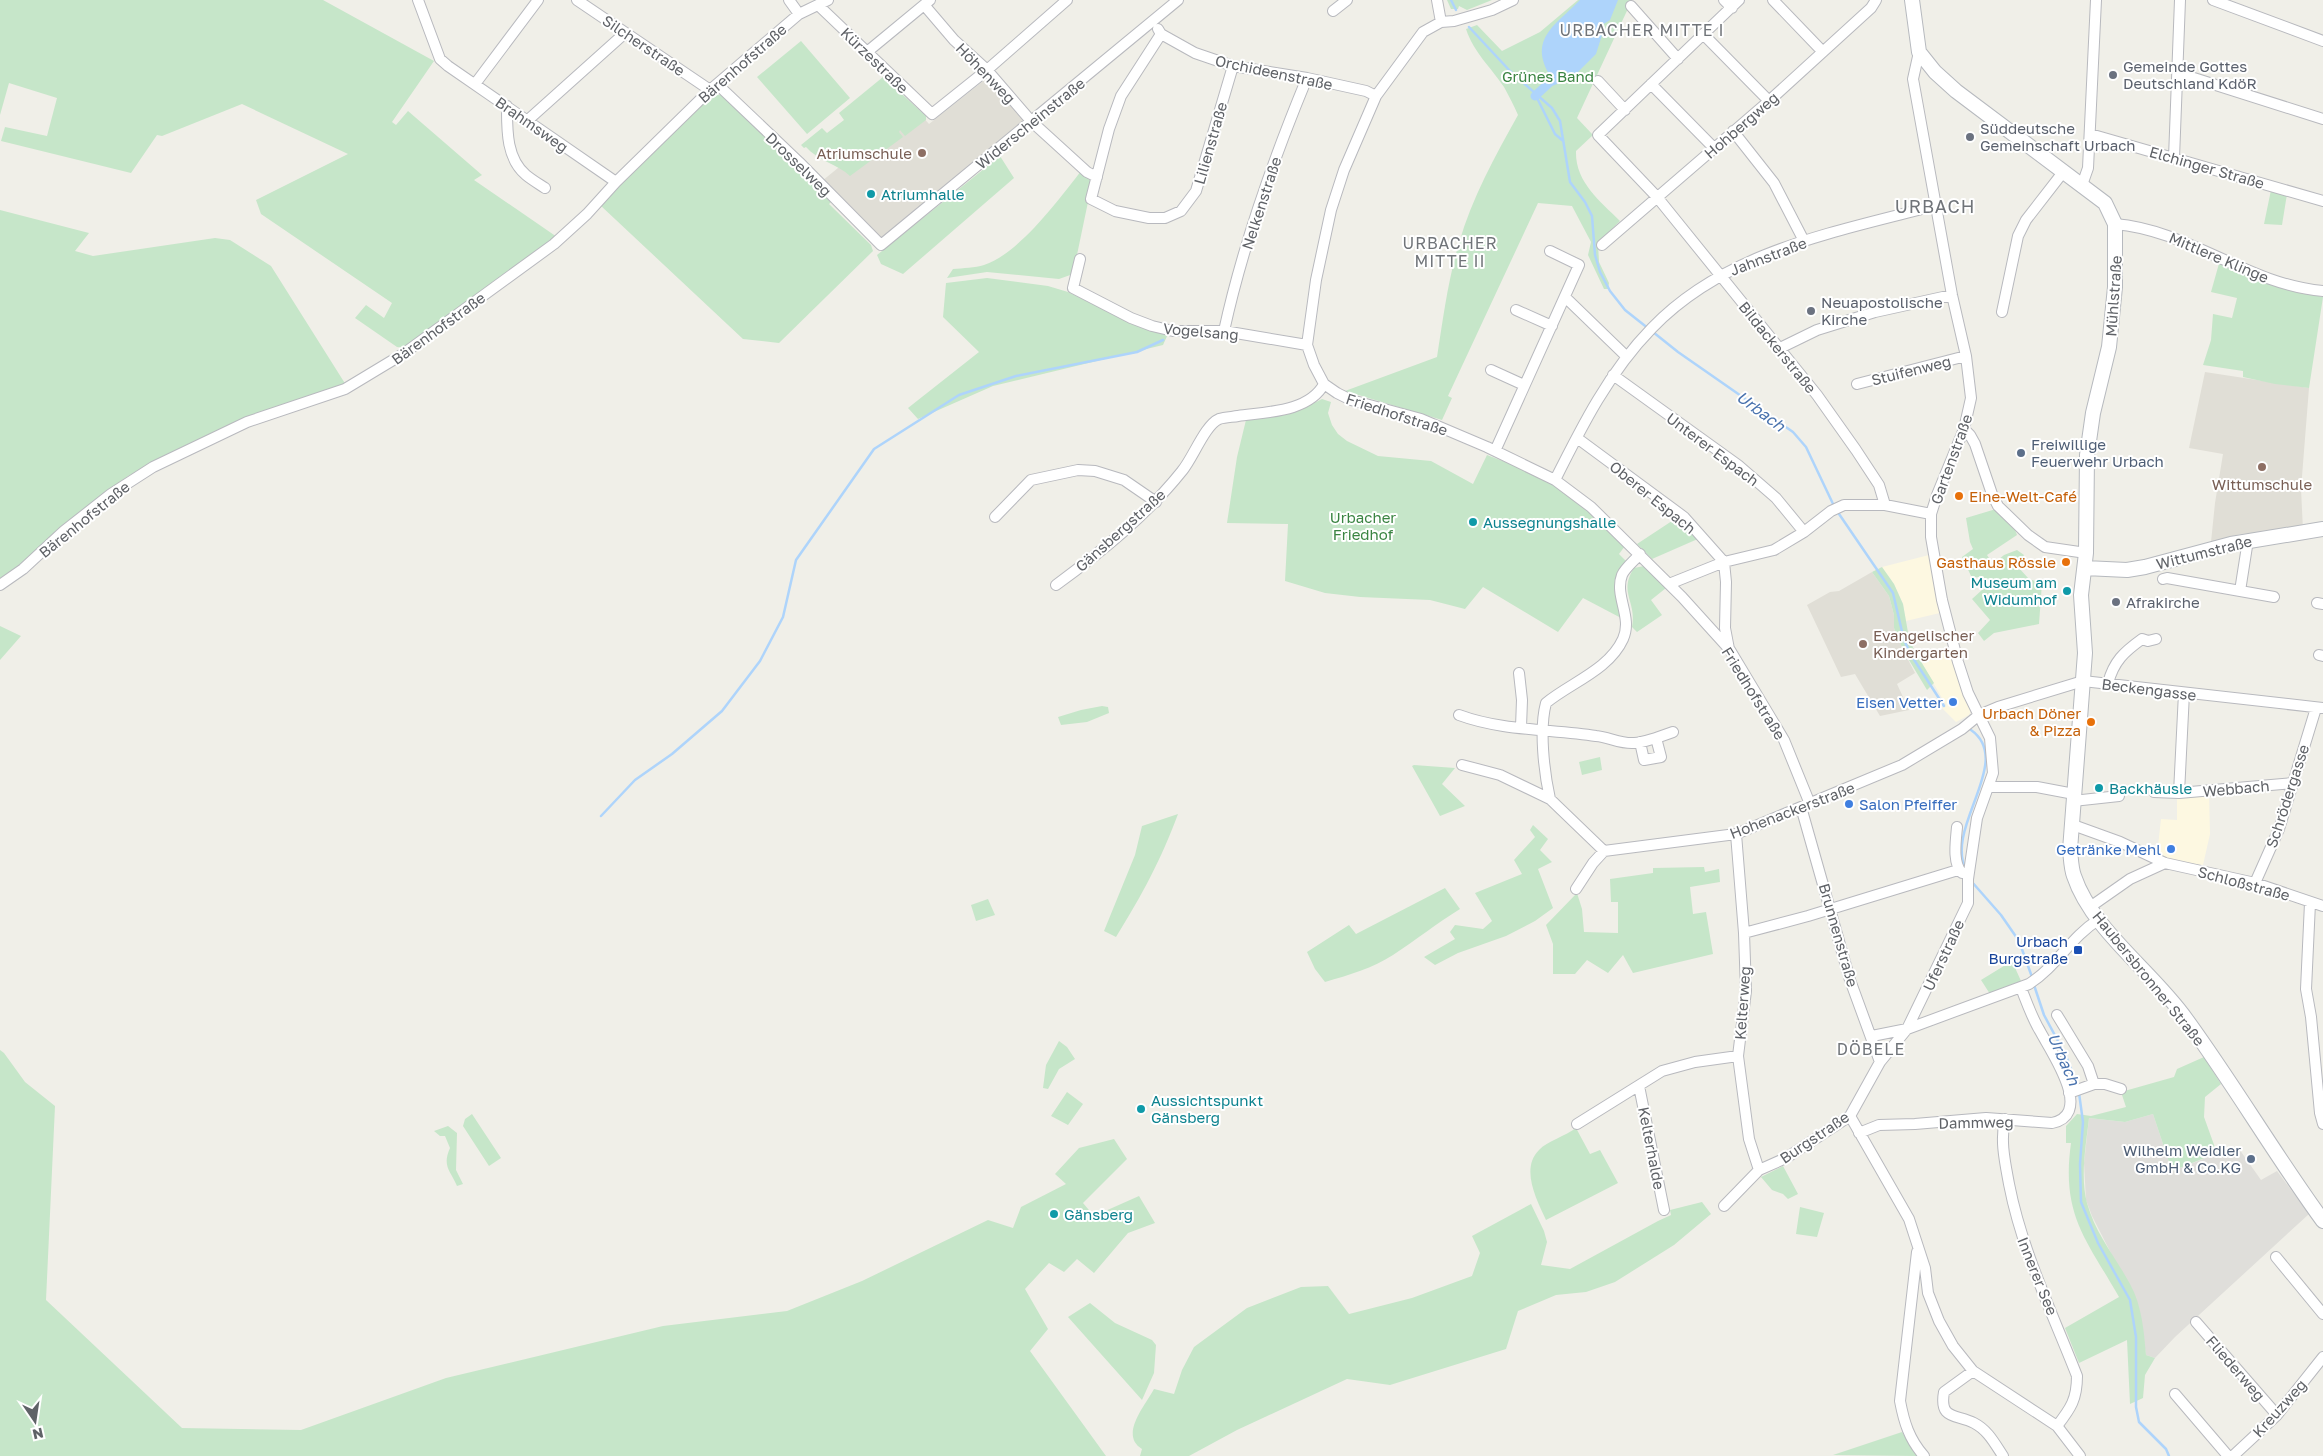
<svg xmlns="http://www.w3.org/2000/svg" width="2323" height="1456" font-family="'Golos Text',sans-serif">
  <style>
    .commercial { fill: #fdf8e1 }
    .industrial { fill: #dfdeda }
    .education { fill: #e0ded6 }
    .green { fill: #c6e6c9 }
    .water { fill: #aed4fb }
    .lines { fill: none; stroke-linecap: round; stroke-linejoin: round }
    .stream { stroke: #aed4fb; stroke-width: 2.5 }
    .canal { stroke: #aed4fb; stroke-width: 9 }
    .street-casing { stroke: #b8b9be; stroke-width: 12 }
    .secondary-casing { stroke: #b6b9be; stroke-width: 16 }
    .street { stroke: #fff; stroke-width: 10 }
    .secondary { stroke: #fff; stroke-width: 14 }
    .worship-dot { fill: #6b7280; stroke: #fff; stroke-width: 2 }
    .education-dot { fill: #8d6e63; stroke: #fff; stroke-width: 2 }
    .culture-dot { fill: #0f9aa8; stroke: #fff; stroke-width: 2 }
    .service-dot { fill: #5c6f8a; stroke: #fff; stroke-width: 2 }
    .food-dot { fill: #e8710a; stroke: #fff; stroke-width: 2 }
    .shop-dot { fill: #3f7fe0; stroke: #fff; stroke-width: 2 }
    .transit-dot { fill: #1a4fb4; stroke: #fff; stroke-width: 2 }
    .labels { text-anchor: middle; dominant-baseline: central; stroke-width: 4; stroke-linejoin: round; paint-order: stroke }
    .street-label { font-size: 15px; fill: #5f6267; stroke: #fff }
    .worship-label { font-size: 15px; fill: #5b616d; stroke: #fff; text-anchor: start }
    .park-label { font-size: 15px; fill: #3a8442; stroke: #fff }
    .education-label { font-size: 15px; fill: #785e54; stroke: #fff; text-anchor: end }
    .culture-label { font-size: 15px; fill: #0d838f; stroke: #fff; text-anchor: start }
    .service-label { font-size: 15px; fill: #4e5e75; stroke: #fff; text-anchor: start }
    .food-label { font-size: 15px; fill: #c56008; stroke: #fff; text-anchor: end }
    .shop-label { font-size: 15px; fill: #366cbe; stroke: #fff; text-anchor: end }
    .transit-label { font-size: 15px; fill: #164399; stroke: #fff; text-anchor: end }
    .neighbourhood-label { font-size: 16px; letter-spacing: 1px; fill: #707479; stroke: #fff }
    .water-label { font-size: 16px; font-style: italic; fill: #4a73ae; stroke: #fff }
    .quarter-label { font-size: 18px; letter-spacing: 1px; fill: #707479; stroke: #fff }
  </style>
  <rect width="100%" height="100%" fill="#f0efe8"/>
  <path class="commercial" d="M1929,555l11,58 -34,8 -3,-17 -9,-20 -12,-17z
    M1949,649l22,61 -2,5 -13,7 -14,-14 4,-3 -26,-45 17,-10z
    M2209,793l1,41 -7,31 -30,-4 -16,-6 4,-36 16,1v-26z"/>
  <path class="industrial" d="M2153,1114l19,57 65,-25 24,34 16,-9 32,43 -134,123 -20,21 -9,-3 -7,-47 -47,-92 -6,-16 -2,-37 5,-45 36,4z"/>
  <path class="education" d="M987,78l38,42 -143,122 -60,-61 70,-57 -7,-9 14,-11 16,4 14,16z
    M2205,372l104,16 -8,101 2,41 -63,4 -29,8 4,-39 8,-49 -34,-6z
    M1872,572l17,24 5,19v13l9,22 12,23 -18,11 12,26 -29,6 -25,-42 -14,3 -34,-72 23,-13 9,-1z"/>
  <path class="green" d="M0,0h323l111,61 -42,61 4,3 12,-14 74,64 -8,5 83,57 -151,111 -9,-1 -42,-29 11,-13 18,13 8,-15 -131,-89 -5,-14 92,-46 -106,-50 -80,32 -5,-1 -26,38 -130,-32 4,-14 42,9 10,-38 -48,-15 -9,32z
    M1447,0h45l-25,10 -8,-4 -1,3h-7z
    M1578,0h54l-55,118 16,17 -17,16c-1,31 24,50 44,70l-22,22 1,19 10,21 -1,6h-4l-16,-34 3,-13 -19,-36 -34,-3 -90,193 4,2 -10,22 -97,-29 92,-34c6,-38 11,-77 22,-114 13,-45 36,-87 59,-128 -4,-9 -9,-19 -14,-28 -14,-21 -30,-34 -38,-58l11,-4 25,26 38,-19z
    M801,41l49,57 -43,36 -50,-57z
    M883,77l43,39v4l-21,16 -5,-6 -1,2 4,5 -53,39c-13,-12 -33,-16 -44,-29l-2,1 -3,-3 21,-17 5,5 17,-13 -5,-7z
    M712,94l9,1 111,106 -3,3 42,41 2,6 -94,92 -36,-4 -143,-134z
    M1000,156l14,22 -111,96 -22,-10 -4,-9z
    M1082,170l11,8 -20,96 -14,5 -72,-7 -40,6 6,-9c10,-1 22,-1 31,-4 36,-12 74,-65 98,-95z
    M2271,190l16,4 -5,31 -18,-1z
    M0,210l89,23 -14,18 18,5 122,-18 15,2 41,26 75,119 -173,67 -45,24 -50,37 -38,37 -40,31z
    M2220,260l70,30 33,7 -14,91 -34,-4 -32,-7v-6l-40,-6 8,-25 2,-26 19,4 5,-20 -26,-6z
    M987,278l61,8 20,6 74,36 26,6 -5,11 -170,41 -75,33 -10,-11 71,-56 -36,-35 3,-34z
    M1322,399l9,3 -3,11 4,12 6,9 9,7 31,15 53,5 42,23 14,-29c26,10 52,19 75,34 25,14 44,37 63,57l-6,8 7,7c-17,21 -8,35 -3,58l-40,-21 -25,34 -75,-45 -18,22 -35,-9 -70,-3 -35,-4 -40,-12 3,-57 -61,-1 10,-66 9,-37c28,-2 51,-8 76,-21z
    M1996,509l16,13 5,13 -30,20 6,9 11,-9 13,-5 7,5 -6,12 11,12 13,4 -3,41 -45,9 -10,8 -6,-8 12,-13 -18,-21 10,-9 -3,-13 -7,1 -10,-21 11,-8 -3,-7 -4,-24z
    M1678,517l22,21 -48,21 -15,-15z
    M1644,566l22,22 -15,12 11,15 -25,17 -5,-5c5,-26 -14,-34 2,-59z
    M1882,567l12,17 9,20 6,34 5,12 20,33 -7,7 -24,-40 -9,-22v-13l-5,-19 -17,-24z
    M0,626l21,10 -21,24z
    M1102,706l6,1 1,6 -22,9 -26,3 -3,-8 23,-7z
    M1600,757l2,13 -20,5 -3,-13z
    M1414,765l41,3 -13,16 23,22 -25,10 -28,-50z
    M1178,814c-17,46 -36,81 -62,123l-12,-6 31,-76 7,-29z
    M1533,825l15,14 -8,11 12,12 -14,7 15,39 -18,13 -29,15 -48,17 -23,12 -11,-8 31,-18 -5,-7 5,-7 28,4 9,-8 -17,-28 47,-19 -8,-14 21,-23 -5,-7z
    M1704,867l1,5 14,-3 1,13 -30,5 3,27 13,-2 7,42 -80,19 -10,-18 -15,18 -21,-13 -12,14h-22v-30l-7,-19 31,-32 5,16 2,23 34,1v-31h-7l-1,-23 43,-6v-5z
    M1445,888l15,21c-23,14 -44,31 -67,46 -20,13 -44,20 -68,27l-10,-13 -8,-17 42,-27 7,9z
    M988,899l7,16 -19,6 -5,-16z
    M2012,961l9,20 -31,13 -9,-14z
    M1059,1041l8,6 8,12 -16,10 -11,20 -5,-1 3,-23z
    M0,1050l4,3 21,29 30,24 -9,194 136,128 119,2 145,-52 217,-52 124,-15 75,-30 126,-61 25,8 8,-21 45,-23 -11,-10 24,-26 35,-9 13,20 -44,44 11,13 45,-20 16,27 -27,10 -34,40 -17,-14 -13,13 -15,-9 -24,26 23,40 -18,22 76,105h-1106z
    M2204,1057l17,27 -16,13 -1,20 13,36 -45,18 -19,-57 -28,8 -36,-4c-3,27 -9,59 -2,85 9,32 28,53 43,81 12,21 14,48 16,71l9,3 -10,17 -2,23 -13,6 -3,-64 -48,23 -14,-35 54,-31c-33,-58 -58,-82 -48,-154h-5v-17l11,-12 14,2 35,-9 -5,-15 53,-15 3,-8z
    M1067,1092l16,12 -15,21 -17,-9z
    M472,1114l29,44 -12,8 -26,-40 2,-7z
    M448,1126l9,7 -1,37 7,14 -6,2c-7,-16 -15,-20 -7,-38l-5,-12h-5l-6,-5z
    M1576,1128l14,26 10,-4 18,33 -72,37c-9,-20 -26,-51 -7,-70 8,-9 27,-14 37,-22z
    M1783,1166l15,28 -10,5 -5,-5 -11,-4 -11,-13z
    M1702,1202l9,12 -37,31 -59,37 -29,10 -30,3 -38,16 -12,38 -116,36 -43,-6 -110,51 -48,26h-49l2,-7c-23,-14 3,-43 12,-60l20,5 8,-24 12,-23 53,-39 54,-21 27,-1 21,28 63,-16 60,-22 8,-23 -8,-17 59,-32 13,27 3,11 -6,23 29,4 88,-48 13,-6 -1,-5z
    M1800,1207l24,6 -7,24 -21,-3z
    M1090,1303l25,20 37,17 4,5 -2,28 -12,27 -74,-83z
    M1902,1432l15,24 -84,-1z"/>
  <path class="water" d="M1580,0h38l-8,20 -8,5v10l-6,19 -24,24 -20,8 -5,-6 4,-3c-24,-38 5,-52 29,-77z"/>
  <g class="lines">
    <path class="stream" d="M1451,0l5,10
      M1469,27l41,44 42,37 8,13 10,61 15,20 7,14 3,39 5,17 10,19 15,19 24,19
      M1536,96l19,38 7,6
      M1653,332l25,20 115,80 13,15 28,59
      M1837,511l56,82 11,47 7,15 33,51
      M601,816l34,-36 37,-26 50,-43 38,-50 23,-44 13,-57 78,-111 85,-54 57,-19 121,-24 26,-12
      M1966,870c-22,-43 49,-109 5,-140
      M1972,882l29,33 18,26 13,36
      M2034,985l10,30 22,41 12,32
      M2079,1093l4,29 -3,42 1,38 17,41 32,57 6,37v70l3,15 27,27 3,7"/>
    <path class="canal" d="M1535,96l14,-13"/>
    <defs>
      <path id="street" d="M418,0l22,59 8,7 168,116
        M577,0l133,90
        M789,0l10,14
        M1437,0l4,22
        M1513,0l-21,10 -38,11 -13,1 -18,10 -47,64 -32,74 -13,40 -15,70 -9,65 7,20 10,19 13,9 14,7 70,19 66,28 68,33 36,27 91,90 48,53 54,90 26,64
        M1724,0l8,8
        M1739,0l-141,135 59,62 160,198 39,55 23,35 6,20
        M1773,0l50,52
        M2213,0l110,41
        M818,5l114,109 55,-44 80,-70
        M925,6l29,34 33,30 44,51 56,51 10,5
        M1631,6l47,53
        M1333,11l14,-11
        M1158,29l3,5 34,19 38,13 74,12 59,13 10,5
        M1161,34l-40,62 -12,33 -18,70 24,12 34,7h16l16,-7 15,-20 37,-125
        M1703,34l66,67
        M867,52l63,-52
        M2178,73l145,46
        M1598,81l27,29
        M475,84l63,-84
        M717,84l82,78 82,83 297,-245
        M1651,84l63,64
        M507,106c0,23 -1,52 19,69 6,5 13,9 19,13
        M528,120l97,-87
        M1733,131l41,52 30,58
        M2090,134l233,67
        M2174,158l6,-158
        M2082,185l6,-17 8,-168
        M2115,224c74,6 134,61 208,67
        M1602,245l167,-144 102,-93 5,-8
        M1080,259l-7,29 58,30 21,8 21,5h51l83,14
        M1565,297l62,60
        M1516,310l36,16
        M2002,312l16,-76 8,-16 38,-49
        M1224,331c19,-87 49,-171 83,-253
        M1778,349l39,-19 58,-18 77,-17
        M1491,370l33,15
        M1613,375l125,90 38,33 28,34
        M1857,384l109,-28
        M1964,429l6,6 5,9 17,50 6,12 30,29 17,12 41,6
        M1577,438l107,79 40,45 2,20 -1,46 4,21
        M1495,451l84,-186 -29,-14
        M1555,480c27,-54 54,-108 97,-152 75,-78 185,-96 285,-123
        M995,517l36,-37 47,-10 17,1 29,9 32,22
        M2163,579l4,-1 107,19
        M1669,584l55,-22 50,-12 30,-18 27,-21 13,-6h41l46,9
        M0,585l23,-16 41,-38 47,-37 42,-27 94,-45 98,-33 58,-35 151,-110 33,-30 29,-32 94,-92 89,-76 29,-14
        M1056,585c45,-33 91,-70 126,-114 11,-13 23,-46 37,-52 6,-2 14,-2 19,-3 28,-4 71,-4 86,-32
        M2240,591l8,-51
        M2317,603l6,1
        M2319,655l4,1
        M1519,673l3,27 -1,27
        M2108,683c6,-22 16,-31 34,-44l6,2 8,-2
        M1459,715c43,16 92,14 137,21 13,1 24,8 38,7 7,0 15,-3 22,-5
        M1640,742l4,18 17,-3 -5,-19 17,-6
        M1462,765l38,10 50,24 54,52
        M1990,787h47l37,7
        M2154,792l25,1 114,-10
        M2179,793l5,-100
        M1550,799c-6,-27 -11,-70 -4,-96 24,-20 63,-33 77,-64 10,-22 -9,-43 -1,-64 3,-7 13,-15 18,-21
        M2073,801l46,-5
        M1801,807l49,173 30,82
        M2073,825l47,17 45,21 90,20 68,23
        M1957,827c-1,13 -5,36 5,46
        M1736,834l8,99 2,58 -8,65 11,83 10,31
        M2255,883l24,-54 37,-121
        M1576,889l17,-26 11,-12 132,-17 166,-69 60,-36 17,-14 19,-8 85,-26 240,27
        M2310,903l-4,86 5,28 9,96 3,11
        M2090,907l40,-28 35,-16
        M1744,933l64,-17 150,-46
        M2057,1015l31,51 6,18 -25,9
        M1872,1036l35,-7 61,-126v-24l9,-61 16,-45 -3,-35 -22,-45 -10,-31 -16,-62 -11,-63v-23l6,-19 27,-66 7,-31 -5,-42 -14,-61 -39,-216 6,-27
        M2094,1084h11l16,5
        M1639,1086l25,124
        M1850,1116l59,103 16,49 3,25 11,28 14,25 20,25 84,55 23,30
        M2005,1119c-5,22 0,43 4,65 13,67 43,128 68,192 0,23 -6,32 -20,50
        M1577,1124l85,-53 33,-9 43,-6
        M1859,1133l20,-8 36,-1 71,-6 66,5c43,-9 -1,-71 -12,-92 -8,-13 -13,-28 -19,-43
        M1724,1206l35,-36 27,-12 64,-42 30,-54 27,-33 122,-45c27,-17 42,-47 69,-64
        M1917,1252l-17,149c4,21 9,38 24,55
        M2276,1257l47,57
        M2196,1322l81,93
        M1973,1371l-29,21c-5,28 12,22 30,31 14,7 21,21 29,33
        M2175,1394l53,62
        M2233,1456l44,-41 46,-58"/>
      <path id="secondary" d="M1912,0l7,52 16,20 21,19 149,112 10,21v63l-6,60 -16,66 -6,42 -1,98 -5,42 4,58 -15,197c1,8 1,18 4,26 18,54 79,96 112,143 48,66 89,136 137,202
        M2085,568l42,2 18,-3 86,-23 92,-15"/>
    </defs>
    <use href="#street" class="street-casing"/>
    <use href="#secondary" class="secondary-casing"/>
    <use href="#street" class="street"/>
    <use href="#secondary" class="secondary"/>
  </g>
  <g class="worship-dot">
    <circle cx="2113" cy="75" r="5"/>
    <circle cx="1970" cy="137" r="5"/>
    <circle cx="1811" cy="311" r="5"/>
    <circle cx="2116" cy="602" r="5"/>
  </g>
  <g class="education-dot">
    <circle cx="922" cy="153" r="5"/>
    <circle cx="2262" cy="467" r="5"/>
    <circle cx="1863" cy="644" r="5"/>
  </g>
  <g class="culture-dot">
    <circle cx="871" cy="194" r="5"/>
    <circle cx="1473" cy="522" r="5"/>
    <circle cx="2067" cy="591" r="5"/>
    <circle cx="2099" cy="788" r="5"/>
    <circle cx="1141" cy="1109" r="5"/>
    <circle cx="1054" cy="1214" r="5"/>
  </g>
  <g class="service-dot">
    <circle cx="2021" cy="453" r="5"/>
    <circle cx="2251" cy="1159" r="5"/>
  </g>
  <g class="food-dot">
    <circle cx="1959" cy="496" r="5"/>
    <circle cx="2066" cy="562" r="5"/>
    <circle cx="2091" cy="722" r="5"/>
  </g>
  <g class="shop-dot">
    <circle cx="1953" cy="702" r="5"/>
    <circle cx="1849" cy="804" r="5"/>
    <circle cx="2171" cy="849" r="5"/>
  </g>
  <rect class="transit-dot" x="2073" y="945" width="10" height="10" rx="2.5"/>
  <g class="labels">
    <g class="street-label">
      <text transform="translate(644 45) rotate(34)">Silcherstraße</text>
      <text transform="translate(875 60) rotate(44)">Kürzestraße</text>
      <text transform="translate(742 63) rotate(-41)">Bärenhofstraße</text>
      <text transform="translate(1274 72) rotate(12)">Orchideenstraße</text>
      <text transform="translate(986 73) rotate(46)">Höhenweg</text>
      <text transform="translate(1030 123) rotate(-39)">Widerscheinstraße</text>
      <text transform="translate(532 124) rotate(35)">Brahmsweg</text>
      <text transform="translate(1741 125) rotate(-41)">Hohbergweg</text>
      <text transform="translate(1210 143) rotate(-74)">Lilienstraße</text>
      <text transform="translate(799 164) rotate(44)">Drosselweg</text>
      <text transform="translate(2207 167) rotate(16)">Elchinger Straße</text>
      <text transform="translate(1261 203) rotate(-72)">Nelkenstraße</text>
      <text transform="translate(1768 256) rotate(-21)">Jahnstraße</text>
      <text transform="translate(2219 257) rotate(23)">Mittlere Klinge</text>
      <text transform="translate(2113 296) rotate(-86)">Mühlstraße</text>
      <text transform="translate(438 328) rotate(-36)">Bärenhofstraße</text>
      <text transform="translate(1201 331) rotate(5)">Vogelsang</text>
      <text transform="translate(1778 347) rotate(51)">Bildackerstraße</text>
      <text transform="translate(1911 370) rotate(-14)">Stuifenweg</text>
      <text transform="translate(1397 414) rotate(18)">Friedhofstraße</text>
      <text transform="translate(1713 449) rotate(37)">Unterer Espach</text>
      <text transform="translate(1951 459) rotate(-70)">Gartenstraße</text>
      <text transform="translate(1653 497) rotate(39)">Oberer Espach</text>
      <text transform="translate(84 519) rotate(-39)">Bärenhofstraße</text>
      <text transform="translate(1120 530) rotate(-42)">Gänsbergstraße</text>
      <text transform="translate(2204 552) rotate(-14)">Wittumstraße</text>
      <text transform="translate(2149 689) rotate(7)">Beckengasse</text>
      <text transform="translate(1754 693) rotate(58)">Friedhofstraße</text>
      <text transform="translate(2236 788) rotate(-5)">Webbach</text>
      <text transform="translate(2287 796) rotate(-72)">Schrödergasse</text>
      <text transform="translate(1792 810) rotate(-21)">Hohenackerstraße</text>
      <text transform="translate(2244 883) rotate(15)">Schloßstraße</text>
      <text transform="translate(1839 935) rotate(74)">Brunnenstraße</text>
      <text transform="translate(1943 955) rotate(-65)">Uferstraße</text>
      <text transform="translate(2149 978) rotate(51)">Haubersbronner Straße</text>
      <text transform="translate(1742 1003) rotate(-86)">Kelterweg</text>
      <text transform="translate(1976 1122) rotate(-1)">Dammweg</text>
      <text transform="translate(1814 1137) rotate(-34)">Burgstraße</text>
      <text transform="translate(1652 1148) rotate(79)">Kelterhalde</text>
      <text transform="translate(2038 1276) rotate(68)">Innerer See</text>
      <text transform="translate(2236 1368) rotate(49)">Fliederweg</text>
      <text transform="translate(2279 1408) rotate(-48)">Kreuzweg</text>
    </g>
    <g class="worship-label">
      <text x="2123" y="66">Gemeinde Gottes<tspan x="2123" dy="17">Deutschland KdöR</tspan></text>
      <text x="1980" y="128">Süddeutsche<tspan x="1980" dy="17">Gemeinschaft Urbach</tspan></text>
      <text x="1821" y="302">Neuapostolische<tspan x="1821" dy="17">Kirche</tspan></text>
      <text x="2126" y="602">Afrakirche</text>
    </g>
    <g class="park-label">
      <text x="1548" y="76">Grünes Band</text>
      <text x="1363" y="517">Urbacher<tspan x="1363" dy="17">Friedhof</tspan></text>
    </g>
    <g class="education-label">
      <text x="912" y="153">Atriumschule</text>
      <text x="2262" y="484" text-anchor="middle">Wittumschule</text>
      <text x="1873" y="635" text-anchor="start">Evangelischer<tspan x="1873" dy="17">Kindergarten</tspan></text>
    </g>
    <g class="culture-label">
      <text x="881" y="194">Atriumhalle</text>
      <text x="1483" y="522">Aussegnungshalle</text>
      <text x="2057" y="582" text-anchor="end">Museum am<tspan x="2057" dy="17">Widumhof</tspan></text>
      <text x="2109" y="788">Backhäusle</text>
      <text x="1151" y="1100">Aussichtspunkt<tspan x="1151" dy="17">Gänsberg</tspan></text>
      <text x="1064" y="1214">Gänsberg</text>
    </g>
    <g class="service-label">
      <text x="2031" y="444">Freiwillige<tspan x="2031" dy="17">Feuerwehr Urbach</tspan></text>
      <text x="2241" y="1150" text-anchor="end">Wilhelm Weidler<tspan x="2241" dy="17">GmbH &amp; Co.KG</tspan></text>
    </g>
    <g class="food-label">
      <text x="1969" y="496" text-anchor="start">Eine-Welt-Café</text>
      <text x="2056" y="562">Gasthaus Rössle</text>
      <text x="2081" y="713">Urbach Döner<tspan x="2081" dy="17">&amp; Pizza</tspan></text>
    </g>
    <g class="shop-label">
      <text x="1943" y="702">Eisen Vetter</text>
      <text x="1859" y="804" text-anchor="start">Salon Pfeiffer</text>
      <text x="2161" y="849">Getränke Mehl</text>
    </g>
    <g class="transit-label">
      <text x="2068" y="941">Urbach<tspan x="2068" dy="17">Burgstraße</tspan></text>
    </g>
    <g class="neighbourhood-label">
      <text x="1642" y="30">URBACHER MITTE I</text>
      <text x="1450" y="243">URBACHER<tspan x="1450" dy="18">MITTE II</tspan></text>
      <text x="1871" y="1049">DÖBELE</text>
    </g>
    <g class="water-label">
      <text transform="translate(1761 411) rotate(37)">Urbach</text>
      <text transform="translate(2064 1059) rotate(66)">Urbach</text>
    </g>
    <g class="quarter-label">
      <text x="1935" y="206">URBACH</text>
    </g>
  </g>
  <g transform="translate(35 1421) rotate(167)" stroke="#ffffff" stroke-width="4" paint-order="stroke">
  <path d="M0-4L9 19L0 12L-9 19Z" fill="#5f6267"/>
  <text y="-8" font-size="14" font-weight="bold" text-anchor="middle" fill="#5f6267">N</text>
  </g>
</svg>
